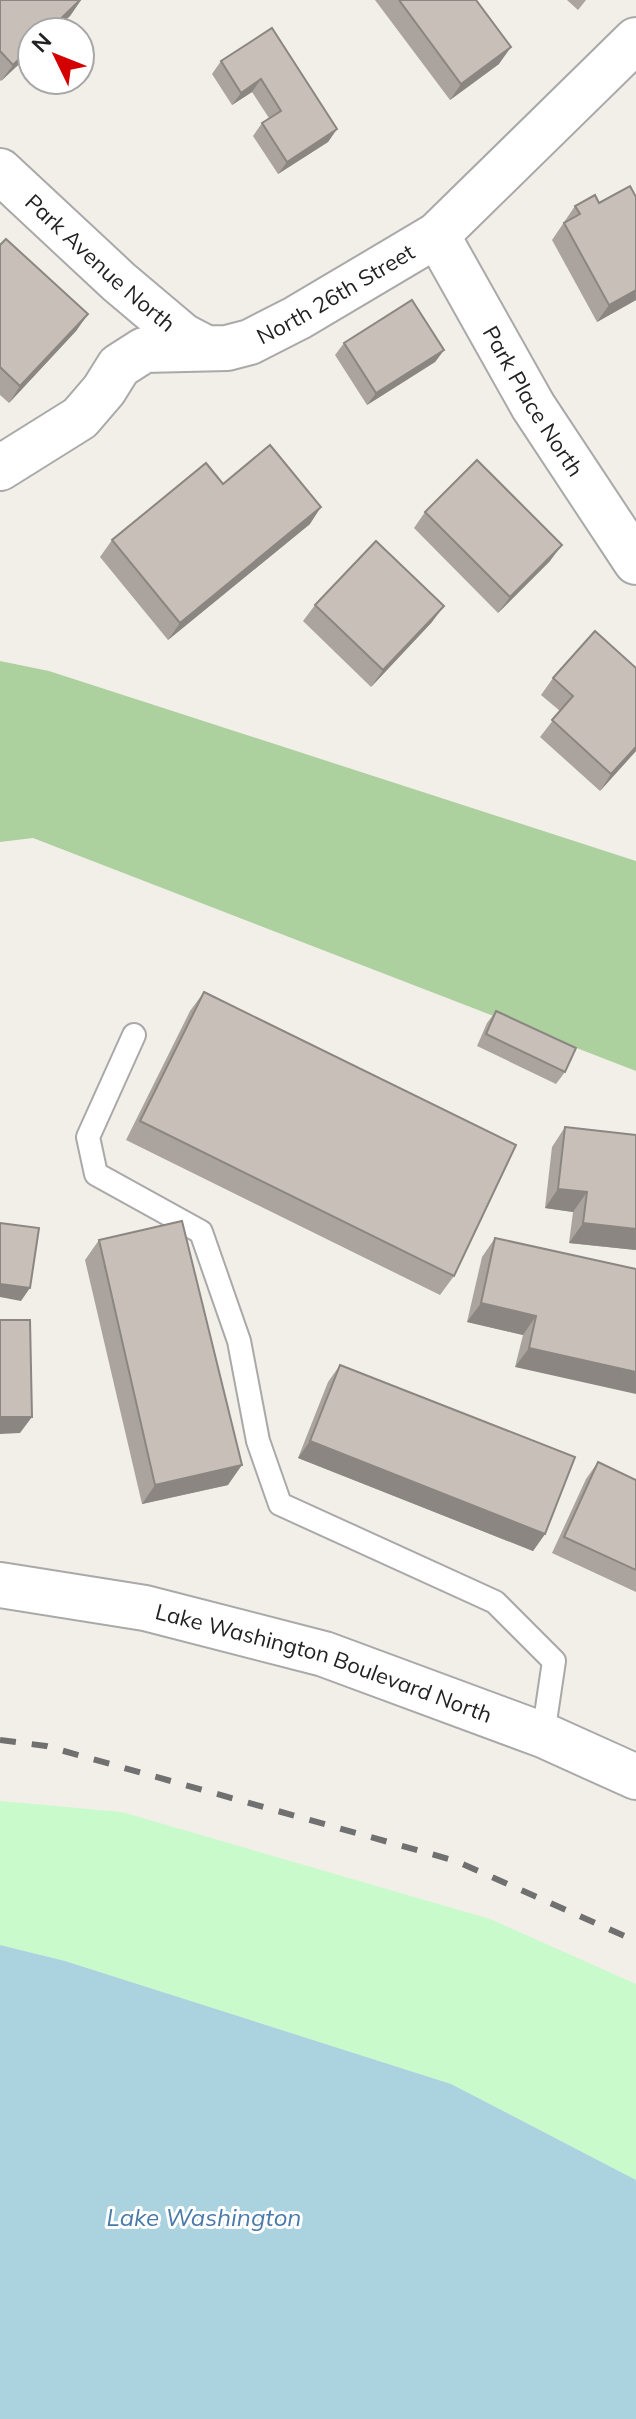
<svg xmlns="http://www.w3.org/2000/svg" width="636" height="2419" font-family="Mulish,sans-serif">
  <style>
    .forest { fill: #add19e }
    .park { fill: #c8facc }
    .water { fill: #aad3df }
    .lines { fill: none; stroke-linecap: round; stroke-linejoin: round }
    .service-casing { stroke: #a9a9a9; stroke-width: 26 }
    .minor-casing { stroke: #a9a9a9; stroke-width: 48 }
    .tertiary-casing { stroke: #a9a9a9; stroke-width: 48 }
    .service { stroke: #fff; stroke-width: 22 }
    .minor { stroke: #fff; stroke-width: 44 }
    .tertiary { stroke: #fff; stroke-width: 44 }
    .rail { stroke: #707070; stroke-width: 6; stroke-dasharray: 16 16; stroke-linecap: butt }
    .wall { fill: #aba49e }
    .shaded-wall { fill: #8b8681 }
    .building { fill: #c7bfb8; stroke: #8b8681; stroke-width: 2 }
    .labels { text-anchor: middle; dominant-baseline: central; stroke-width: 6; stroke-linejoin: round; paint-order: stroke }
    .street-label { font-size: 22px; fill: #222; stroke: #fff }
    .water-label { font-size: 24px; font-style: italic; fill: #4a7aab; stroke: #fff }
  </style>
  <rect width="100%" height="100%" fill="#f2efe9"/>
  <path class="forest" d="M0,661l49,10 587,190v210l-603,-233 -33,4z"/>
  <path class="park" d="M0,1801l122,11 368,107 146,65v196l-185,-96 -386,-123 -65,-16z"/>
  <path class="water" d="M0,1945l65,16 386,123 185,96v239h-636z"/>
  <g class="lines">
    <defs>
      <path id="service" d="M134,1035l-46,102 8,37 105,58 38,109 19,100 22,63 215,98 59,59 -11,74"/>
      <g id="minor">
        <path id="s1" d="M0,171l119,111 64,54 21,11"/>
        <path id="s2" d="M437,235l96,171 103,156"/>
        <path id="s3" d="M0,468l80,-50 24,-28 15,-24 25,-16 83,-2 23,-6 47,-24 140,-83 199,-195"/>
      </g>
      <g id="tertiary">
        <path id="s4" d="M0,1585l145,23 179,46 219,81 93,42"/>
      </g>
    </defs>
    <use href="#service" class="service-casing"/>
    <use href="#minor" class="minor-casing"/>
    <use href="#tertiary" class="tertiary-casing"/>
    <use href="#service" class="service"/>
    <use href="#minor" class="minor"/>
    <use href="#tertiary" class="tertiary"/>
    <path class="rail" d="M0,1740l46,6 410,115 180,80"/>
  </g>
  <path class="wall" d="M0,0h81l-11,16 -17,16h-21v20l-31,29 -1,-1z
    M375,0h102l-1,1 23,63 -49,36z
    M567,0h19l-8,10z
    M272,28l65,101 -9,13 -50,32 -25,-38 9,-13 7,-5 -17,-26 -20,13 -20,-31 9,-13z
    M636,197v103l-39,22 -45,-82 23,-34z
    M0,245l88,69 -12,17 -67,72 -9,-8z
    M344,343l100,7 -9,12 -68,43 -32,-50z
    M223,484l87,40 -142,116 -68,-83 12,-17z
    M425,512l125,49 -52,52 -84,-85z
    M315,605l117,17 -61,65 -68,-66z
    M636,668v83l-36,40 -60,-54 20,-26 -19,-16 12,-17z
    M204,992l250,284 -14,19 -314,-155 64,-129z
    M496,1011l69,61 -9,12 -79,-38 10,-23z
    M565,1127l71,123 -67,-7 4,-31 -28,-4 7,-61z
    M495,1238l141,31 -121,98 8,-32 -56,-13 15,-65z
    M99,1240l129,245 -86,19 -57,-244z
    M340,1365l205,169 -12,17 -235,-93 30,-76z
    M598,1462l38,18v112l-84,-39 34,-74z"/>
  <path class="shaded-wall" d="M81,0l-11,16 -17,16h-6z
    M32,46v6l-31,29 12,-16z
    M511,47l-12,17 -49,36 11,-16z
    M261,79l-9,13 -20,13 9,-12z
    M337,129l-9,13 -50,32 9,-12z
    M636,290v10l-39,22 12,-17z
    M88,314l-12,17 -67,72 11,-17z
    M444,350l-9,12 -68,43 9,-12z
    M321,507l-11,17 -142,116 12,-17z
    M562,545l-12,16 -52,52 12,-16z
    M444,606l-12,16 -61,65 12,-17z
    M636,747v4l-36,40 11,-17z
    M558,1189l29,3 -14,20 -28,-4z
    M583,1223l53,6v21l-67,-7z
    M0,1284l30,4 -9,13 -21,-4z
    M481,1303l55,13 -13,19 -56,-13z
    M529,1348l107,24v22l-121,-27z
    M0,1417h32l-12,16 -20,1z
    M310,1441l235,93 -12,17 -235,-93z
    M242,1465l-14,20 -86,19 13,-19z"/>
  <path class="building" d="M0,0h80l-33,32h-15v14l-19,19 -13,-14z
    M399,0h77l35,47 -50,37z
    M272,28l65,101 -50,33 -25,-39 19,-12 -20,-32 -20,14 -20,-32z
    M630,186l6,11v93l-27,15 -45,-82 16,-9 -5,-8 20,-11 4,8z
    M6,239l82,75 -68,72 -20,-19v-122z
    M412,300l32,50 -68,43 -32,-50z
    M270,445l51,62 -141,116 -68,-83 94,-77 17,21z
    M477,460l85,85 -52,52 -85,-85z
    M376,541l68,65 -61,64 -68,-65z
    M595,631l41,37v79l-25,27 -59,-54 21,-24 -20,-18z
    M204,992l312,153 -62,131 -314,-155z
    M496,1011l80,37 -11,24 -79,-38z
    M565,1127l71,8v94l-53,-6 4,-31 -29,-3z
    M182,1221l60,244 -87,20 -56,-245z
    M0,1223l39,5 -9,60 -30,-4z
    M495,1238l141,31v103l-107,-24 7,-32 -55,-13z
    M0,1320h30l2,97h-32z
    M340,1365l235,92 -30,77 -235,-93z
    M598,1462l38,18v90l-72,-33z"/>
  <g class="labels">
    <g class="street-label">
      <text stroke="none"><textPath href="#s1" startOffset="136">Park Avenue North</textPath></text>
      <text stroke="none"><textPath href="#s3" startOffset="394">North 26th Street</textPath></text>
      <text stroke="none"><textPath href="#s2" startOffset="192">Park Place North</textPath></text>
      <text stroke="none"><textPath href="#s4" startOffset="334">Lake Washington Boulevard North</textPath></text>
    </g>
    <g class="water-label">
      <text x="204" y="2217">Lake Washington</text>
    </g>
  </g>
  <g transform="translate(56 56) rotate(313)"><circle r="38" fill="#ffffff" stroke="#a7a7a7" stroke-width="2"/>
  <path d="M0-6L14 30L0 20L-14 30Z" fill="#d40000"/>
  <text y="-12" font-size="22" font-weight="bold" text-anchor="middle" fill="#222222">N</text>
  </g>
</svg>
